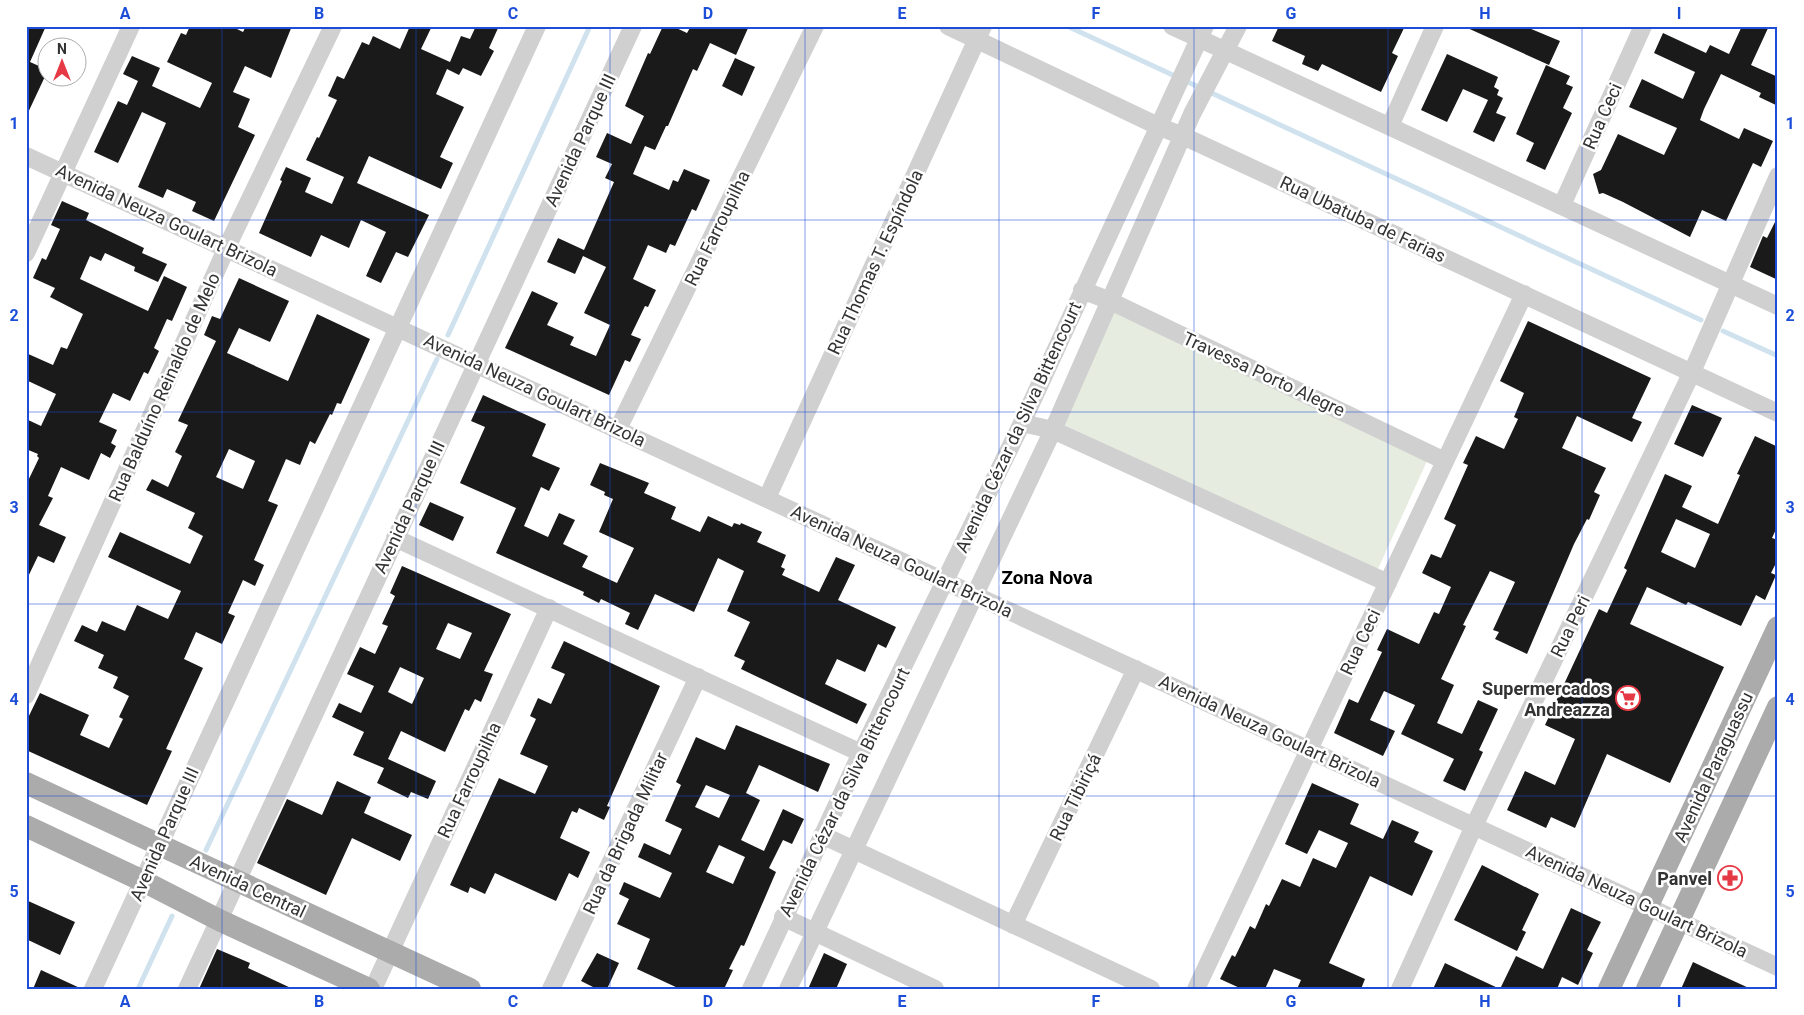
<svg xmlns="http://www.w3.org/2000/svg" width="1804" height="1015" font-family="Roboto,sans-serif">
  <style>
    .green { fill: #e6ecdf }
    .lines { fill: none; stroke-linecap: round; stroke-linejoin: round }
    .stream { stroke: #cfe2ee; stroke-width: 5 }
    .building { fill: #1a1a1a; fill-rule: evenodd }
    .minor { stroke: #d0d0d0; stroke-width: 18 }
    .major { stroke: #ababab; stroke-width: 22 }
    .grid { fill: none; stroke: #1d4ed8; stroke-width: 1; stroke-opacity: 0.55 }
    .labels { text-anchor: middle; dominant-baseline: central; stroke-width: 5; stroke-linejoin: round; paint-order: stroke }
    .street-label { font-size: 18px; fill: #333; stroke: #fff }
    .poi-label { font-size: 18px; font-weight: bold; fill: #333; stroke: #fff; text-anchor: end }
    .neighbourhood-label { font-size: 19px; font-weight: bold; fill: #000; stroke: #fff }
    .neatline { fill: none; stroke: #1d4ed8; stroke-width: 2 }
    .grid-label { font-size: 16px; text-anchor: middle; font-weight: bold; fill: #1d4ed8 }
  </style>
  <rect width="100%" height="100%" fill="#fff"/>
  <path class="green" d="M1112,311l315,150 -50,110 -317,-148z"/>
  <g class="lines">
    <path class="stream" d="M1067,26l634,294
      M1723,331l55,25
      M448,335l142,-309
      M206,850l231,-491
      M138,989l34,-73"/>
  </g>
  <path class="building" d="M26,26h20l-16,36 18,8 -22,47z
    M190,26h41l12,6 3,-6h46l-21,52 -26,-12 -12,26 17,7 -12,28 17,8 -41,86 -22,-10 4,-9 -29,-13 -4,9 -25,-11 28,-64 -24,-11 -24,51 -24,-11 24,-51 9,4 11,-24 -15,-7 9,-18 28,12 -8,18 48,22 12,-25 -45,-21 14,-29 5,2z
    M410,26h22l-11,23 29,13 11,-26 9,3 6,-13h23l-10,22 5,3 -13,25 -18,-8 -4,7 -12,-6 -11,25 28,13 -24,50 13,6 -12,26 -72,-33 -12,27 72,32 -21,42 -12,-5 -15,31 -15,-7 20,-44 -25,-12 -12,28 -28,-13 -10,22 -52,-24 23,-52 -2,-1 6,-13 25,11 -6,14 27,12 12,-27 -38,-17 11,-23 2,1 18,-38 -9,-4 9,-20 7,3 18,-37 7,3 4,-9 27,13z
    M663,26h9l15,7 4,-7h58l-13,29 -26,-12 -13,28 -4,-2 -25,57h-2l-11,24 -10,-4 -12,28 36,16 4,-10 5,2 6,-13 26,11 -14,31 -4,-2 -17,37 -5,-2 -4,9 -18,-8 -15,34 23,11 -8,17 -3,-1 -14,29 10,4 -11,23 -5,-2 -16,35 -104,-47 27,-57 26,12 -11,22 27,12 -4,8 26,11 14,-31 -26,-12 22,-46 -23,-11 -8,18 -28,-12 11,-24 26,12 30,-68 -9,-4 7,-14 -16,-7 11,-24 24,11 13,-28 -19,-10 23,-53 2,1z
    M1279,26h126l-13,27 6,3 -17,36 -59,-28 -4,7 -16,-7 3,-8 -33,-15z
    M1463,26h61l36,15 -11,24z
    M1742,26h27l-18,39 27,12v29l-19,-9 2,-4 -40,-19 -17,35 -4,11 39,19 5,-11 29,13 -12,26 -8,-4 -27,58 -24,-11 -12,27 -67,-35 -20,-9 -4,1 -6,-20 8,-4 17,-36 46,21 13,-27 -48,-21 13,-28 41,20 12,-27 -41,-19 9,-20 43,20 4,-8 19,9z
    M1447,54l51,23 -4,10 5,3 -2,5 6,3 -7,15 10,4 -12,25 -21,-10 15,-32 -25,-11 -16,33 -26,-12z
    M735,58l20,9 -13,29 -20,-10z
    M1546,65l24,11 -4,8 7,3 -10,21 9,5 -27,57 -19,-9 8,-18 -18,-9z
    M62,201l27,12 -3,7 58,28 -2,5 25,11 -9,18 -24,-11 1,-4 -30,-14 -4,8 -11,-5 -10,23 68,32 16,-35 23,11 -15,34 -5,-2 -13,29 5,3 -11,23 -4,-2 -14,29 -17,-8 -14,29 18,8 -6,13 5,3 -6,12 -9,-5 -12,27 -28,-13 -13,29 5,2 -14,27 27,12 -12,26 -16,-7 -12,25v-96l13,-27 -2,-2 1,-2 -12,-5v-30l15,7 15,-32 -30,-14v-27l27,12 8,-18 6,2 16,-35 -33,-17 5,-9 -22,-10 9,-20 4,2 14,-31 -9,-4z
    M1778,216v64l-28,-13 13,-31 4,2z
    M239,278l50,23 -19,41 -31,-14 -12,25 61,28 29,-67 53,25 -29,65 -4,-1 -5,12 -2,-1 -15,30 -5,-3 -10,24 -14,-6 -18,42 10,4 -24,55 10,5 -9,21 -12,-6 -15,33 7,3 -13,28 -26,-12 -12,27 19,9 -37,81 6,2 -25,54 -121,-55v-28l14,-29 49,22 -9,20 29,13 14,-29 -4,-2 10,-21 -16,-8 5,-11 -20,-9 6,-13 -30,-14 8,-16 15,7 5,-11 23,10 12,-26 31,14 13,-28 -73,-34 12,-25 70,32 13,-28 -15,-8 7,-15 -49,-23 6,-11 16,8 14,-31 -7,-4 13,-27 -10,-4 38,-80 -12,-6 8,-19 8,3zM229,449l26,12 -12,28 -27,-12z
    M1528,321l123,57 -19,40 10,4 -10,20 -55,-26 -15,32 44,20 -12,24 6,3 -11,25 -2,-1 -13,25 -47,110 -32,-15 4,-7 -6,-2 22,-48 -25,-11 -27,54 3,1 -25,53 13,6 -17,38 25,11 16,-34 20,9 -19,41 4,2 -18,39 -22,-10 11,-22 -53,-25 14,-29 -31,-14 -14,29 25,11 -12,25 -49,-23 15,-34 9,4 24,-51 -5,-2 10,-21 32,15 15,-32 5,2 12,-27 -29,-14 9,-19 10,4 15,-33 -12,-6 24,-54 -5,-2 13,-27 28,13 14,-30 -4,-2 10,-24 -24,-12z
    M483,395l63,29 -14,32 28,12 -11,23 -8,-4 -17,39 24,11 11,-24 16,7 -12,24 25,12 -6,11 35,16 17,-35 -35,-16 14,-33 -9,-4 1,-3 -15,-7 10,-22 49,20 -5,10 32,14 -5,12 29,13 8,-16 24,11 2,-4 6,2 1,-2 21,9 -5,10 29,13 -5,12 4,2 -3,6 37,17 17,-35 19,8 -17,35 58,27 -10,21 -8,-4 -13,28 -28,-13 -12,25 42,20 -10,20 -116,-55 4,-8 -11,-5 16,-34 -23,-11 17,-40 -26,-13 -24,54 -39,-18 -17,36 -13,-6 5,-11 -29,-14 -2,4 -16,-8 1,-3 -88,-39 20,-45 -56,-25 25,-56 -14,-6z
    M1692,405l30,13 -19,39 -29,-13z
    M1755,436l23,11v78l-6,13 6,2v19l-7,14 5,2 -11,25 -9,-5 -15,31 -53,-24 -2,3 -39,-18 -17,37 94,43 -54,116 -63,-29 -32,74 -24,-11 -5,11 -39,-18 18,-39 30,14 20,-46 -30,-14 54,-116 8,4 20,-43 -3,-2 41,-94 27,12 -10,21 36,17 22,-49 -3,-1zM1676,519l34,15 -15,34 -34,-16z
    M430,502l34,15 -11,24 -34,-16z
    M402,566l109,48 -27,57 9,3 -12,28 -6,-3 -6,12 -4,-2 -20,43 -44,-21 -13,28 48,22 -8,18 -17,-7 -3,6 -31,-15 7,-15 -31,-13 11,-23 -32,-15 7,-14 22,10 13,-27 -27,-12 13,-27 15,7 13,-28 -6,-2 13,-28 -5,-3zM448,623l24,10 -12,26 -24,-10zM400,667l24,11 -12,26 -24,-12z
    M564,641l96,45 -53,120 3,1 -6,13 -25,-12 -2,5 -5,-2 -12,27 30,14 -12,26 -9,-5 -13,28 -61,-28 -10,21 -15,-7 -2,6 -18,-8 49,-107 36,16 13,-28 -28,-12 16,-35 -6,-3 8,-18 13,6 14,-30 -14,-6z
    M736,725l94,39 -12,28 -59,-27 -13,28 14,7 -19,40 23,11 19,-42 21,10 -12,25 -9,-4 -14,28 7,4 -32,74 -3,-1 -12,24 4,1 -9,19h-44l-43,-20 13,-30 -33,-15 12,-25 -10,-5 5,-12 36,16 12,-25 -34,-16 6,-14 26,12 12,-26 -17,-8 16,-36 -5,-3 20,-45 29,13zM706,785l24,10 -11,23 -24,-11zM719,845l26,12 -12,27 -27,-12z
    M337,781l34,16 -7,16 48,22 -12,26 -48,-23 -26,57 -69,-32 30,-64 35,16z
    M1312,783l47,21 -9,20 33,15 9,-19 27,12 -5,10 19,9 -21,45 -42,-20 -41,87 36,16 -4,10h-64l4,-9 -27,-11 -9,20h-23l-22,-10 12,-24 3,2 15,-31 5,3 11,-25 3,2 13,-27 18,8 13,-29 23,10 12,-25 -29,-13 -12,24 -22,-10z
    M1482,865l57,29 -17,36 4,2 -9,19 -63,-31z
    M26,900l49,22 -15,33 -34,-16z
    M1571,908l30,14 -14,28 6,3 -15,32 -16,-8 -5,12h-57l16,-33 27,13z
    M217,949l33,14 -2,5 45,21h-94z
    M597,953l22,10 -12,26h-10l-16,-8z
    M824,953l23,11 -11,25h-28z
    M1693,962l21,10 37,17h-70z
    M1445,963l25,12 30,14h-67z
    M41,970l41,19h-49z"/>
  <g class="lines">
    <path class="minor" d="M948,26l212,101 23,9 595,277
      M1172,26l606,280
      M1390,126l45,-100
      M26,156l1752,811
      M1562,205l81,-179
      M26,253l105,-227
      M1082,290l26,10 337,161
      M1022,423l31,7 335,153
      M618,429l197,-403
      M767,498l216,-472
      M395,538l466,215
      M26,695l201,-448 106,-221
      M822,835l329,154
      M783,917l152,72
      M1013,925l123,-256
      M93,989l444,-963
      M187,989l446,-963
      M373,989l176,-381
      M551,989l147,-312
      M751,989l110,-236 161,-330 183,-397
      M788,989l265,-559 139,-316 46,-88
      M1196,989l328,-695
      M1400,989l74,-163 218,-454 86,-196"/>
    <path class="major" d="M26,783l444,206
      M26,826l117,55 76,39 150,69
      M1609,989l169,-362
      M1647,989l131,-282"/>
  </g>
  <path class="grid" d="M222,26v963M416,26v963M610,26v963M805,26v963M999,26v963M1194,26v963M1388,26v963M1582,26v963M26,220h1752M26,412h1752M26,604h1752M26,796h1752"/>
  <defs>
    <symbol id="supermarket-ring" viewBox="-11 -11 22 22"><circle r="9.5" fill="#fff" stroke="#e63946" stroke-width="1.5"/><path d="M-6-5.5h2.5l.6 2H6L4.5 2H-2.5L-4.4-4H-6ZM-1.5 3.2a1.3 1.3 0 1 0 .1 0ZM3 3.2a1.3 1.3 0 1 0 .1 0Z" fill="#e63946"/></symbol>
    <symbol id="pharmacy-ring" viewBox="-11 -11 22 22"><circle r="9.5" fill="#fff" stroke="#e63946" stroke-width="1.5"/><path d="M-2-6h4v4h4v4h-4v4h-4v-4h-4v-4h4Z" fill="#e63946"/></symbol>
  </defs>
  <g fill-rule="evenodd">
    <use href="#supermarket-ring" x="1614" y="684" width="28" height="28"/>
    <use href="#pharmacy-ring" x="1716" y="864" width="28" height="28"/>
  </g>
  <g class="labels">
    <g class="street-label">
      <text transform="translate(1602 116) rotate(-66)">Rua Ceci</text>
      <text transform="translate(580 140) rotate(-65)">Avenida Parque III</text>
      <text transform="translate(1363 219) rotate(25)">Rua Ubatuba de Farias</text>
      <text transform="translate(167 220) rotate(25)">Avenida Neuza Goulart Brizola</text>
      <text transform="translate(717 228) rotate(-64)">Rua Farroupilha</text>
      <text transform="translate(875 262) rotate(-65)">Rua Thomas T. Espíndola</text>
      <text transform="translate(1264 374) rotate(25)">Travessa Porto Alegre</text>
      <text transform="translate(164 387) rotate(-66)">Rua Balduíno Reinaldo de Melo</text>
      <text transform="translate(535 390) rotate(25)">Avenida Neuza Goulart Brizola</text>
      <text transform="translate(1018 427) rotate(-65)">Avenida Cézar da Silva Bittencourt</text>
      <text transform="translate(409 507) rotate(-65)">Avenida Parque III</text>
      <text transform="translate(902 561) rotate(25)">Avenida Neuza Goulart Brizola</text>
      <text transform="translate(1570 626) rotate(-64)">Rua Peri</text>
      <text transform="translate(1360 642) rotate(-65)">Rua Ceci</text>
      <text transform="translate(1270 731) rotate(25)">Avenida Neuza Goulart Brizola</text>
      <text transform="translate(1713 767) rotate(-65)">Avenida Paraguassu</text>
      <text transform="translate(469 780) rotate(-65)">Rua Farroupilha</text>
      <text transform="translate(844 792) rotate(-64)">Avenida Cézar da Silva Bittencourt</text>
      <text transform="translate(1075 797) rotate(-64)">Rua Tibiriçá</text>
      <text transform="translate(625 833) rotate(-65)">Rua da Brigada Militar</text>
      <text transform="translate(164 834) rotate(-66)">Avenida Parque III</text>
      <text transform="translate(248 886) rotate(25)">Avenida Central</text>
      <text transform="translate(1637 901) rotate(25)">Avenida Neuza Goulart Brizola</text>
    </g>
    <g class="poi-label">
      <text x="1610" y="688">Supermercados<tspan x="1610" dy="21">Andreazza</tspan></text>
      <text x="1712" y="878">Panvel</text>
    </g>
    <g class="neighbourhood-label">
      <text x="1047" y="577">Zona Nova</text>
    </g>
  </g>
  <rect width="1804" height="1015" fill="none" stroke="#ffffff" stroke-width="55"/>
  <g transform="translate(62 62)"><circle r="24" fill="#ffffff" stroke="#adadad"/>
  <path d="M0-4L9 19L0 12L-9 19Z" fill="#e63946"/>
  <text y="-8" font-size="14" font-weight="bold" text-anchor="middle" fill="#333333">N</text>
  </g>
  <rect x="28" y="28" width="1748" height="960" class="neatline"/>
  <g class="grid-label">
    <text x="125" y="19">A</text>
    <text x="319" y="19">B</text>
    <text x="513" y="19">C</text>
    <text x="708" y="19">D</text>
    <text x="902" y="19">E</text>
    <text x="1096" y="19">F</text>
    <text x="1291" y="19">G</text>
    <text x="1485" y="19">H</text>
    <text x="1679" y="19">I</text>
    <text x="14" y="129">1</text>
    <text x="1790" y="129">1</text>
    <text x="14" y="321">2</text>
    <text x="1790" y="321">2</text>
    <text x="14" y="513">3</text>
    <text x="1790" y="513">3</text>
    <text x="14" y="705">4</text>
    <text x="1790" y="705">4</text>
    <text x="14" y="897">5</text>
    <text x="1790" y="897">5</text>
    <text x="125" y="1007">A</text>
    <text x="319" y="1007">B</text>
    <text x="513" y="1007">C</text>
    <text x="708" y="1007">D</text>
    <text x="902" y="1007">E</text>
    <text x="1096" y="1007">F</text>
    <text x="1291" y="1007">G</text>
    <text x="1485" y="1007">H</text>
    <text x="1679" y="1007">I</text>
  </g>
</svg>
